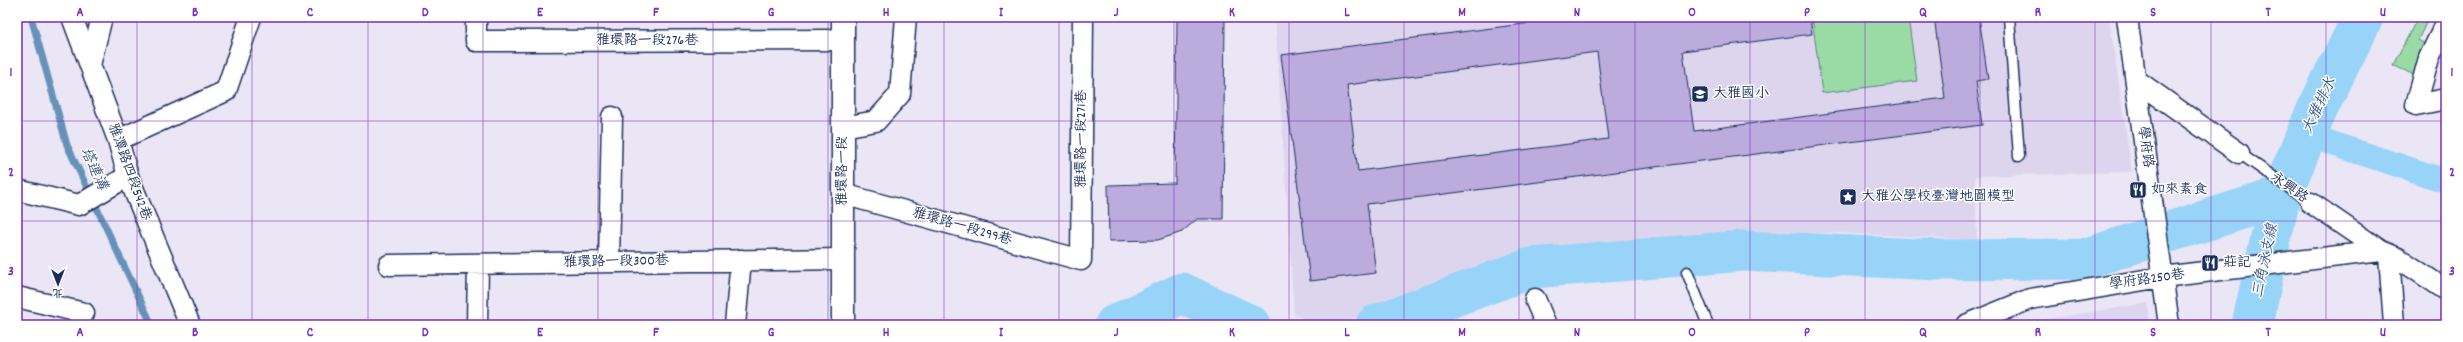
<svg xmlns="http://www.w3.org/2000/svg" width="2463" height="342" font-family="Dekko,'LXGW WenKai TC',sans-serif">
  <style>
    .built { fill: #ddd5ee }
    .green { fill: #9adaa4; stroke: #5a8481 }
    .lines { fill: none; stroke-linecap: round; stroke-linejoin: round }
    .stream { stroke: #6692ba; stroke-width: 7 }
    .canal { stroke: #98d4f8; stroke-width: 24 }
    .river { stroke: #98d4f8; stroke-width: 41 }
    .building { fill: #bbacdd; stroke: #1b2f5e; fill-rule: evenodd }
    .service-casing { stroke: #1b2f5e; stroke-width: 13 }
    .minor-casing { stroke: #1b2f5e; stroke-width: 23 }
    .tertiary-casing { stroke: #1b2f5e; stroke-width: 25 }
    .service { stroke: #fff; stroke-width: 10 }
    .minor { stroke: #fff; stroke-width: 20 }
    .tertiary { stroke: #fff; stroke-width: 22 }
    .grid { fill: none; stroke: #7b2cbf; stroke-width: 1; stroke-opacity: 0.55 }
    .labels { text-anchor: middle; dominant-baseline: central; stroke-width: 3; stroke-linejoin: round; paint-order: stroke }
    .street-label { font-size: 14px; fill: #1b2f5e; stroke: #fff }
    .poi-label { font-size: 14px; fill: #1b2f5e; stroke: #fff; text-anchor: start }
    .water-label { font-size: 15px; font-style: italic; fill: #3a5884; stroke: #fff }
    .neatline { fill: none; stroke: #7b2cbf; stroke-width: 1.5 }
    .grid-label { font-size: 13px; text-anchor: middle; font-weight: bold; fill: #7b2cbf }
  </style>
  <rect width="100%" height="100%" fill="#ebe6f5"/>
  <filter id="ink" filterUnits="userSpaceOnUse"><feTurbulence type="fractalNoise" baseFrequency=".025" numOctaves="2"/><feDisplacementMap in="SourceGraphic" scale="8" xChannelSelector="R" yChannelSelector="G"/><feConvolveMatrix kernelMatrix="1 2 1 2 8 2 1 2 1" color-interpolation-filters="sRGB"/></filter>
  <g filter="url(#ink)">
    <path class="built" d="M1275,17h834l23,155 -157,4 2,64 -138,-7 -151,5 -32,8 -120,12 -83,23 -116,44h-23l-20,-11z
      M2148,303l2,22h-122l13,-5z"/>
    <path class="green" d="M1812,17h96l9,64 -95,12z
      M2418,17h11l-11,23 13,7 -15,29 -23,-11z"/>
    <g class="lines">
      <path class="stream" d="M31,17l36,128 85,180"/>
      <path class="canal" d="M2306,135l140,46"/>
      <path class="river" d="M1115,325l67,-32 68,32
        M1376,325l155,-57 212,-17 197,9 144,-1 196,-62
        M2252,325l28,-128 37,-87 46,-93"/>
    </g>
    <path class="building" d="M1177,17l48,1 -2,201h-26l-15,13 -24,8 -49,1 -1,-56 67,-2z
      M1578,17h232l2,17 -129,17 11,80 251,-33 -11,-81h45l9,62 -12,2 6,44 -615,79 9,69 -66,8 -29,-226zM1597,52l11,87 -250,32 -11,-86z"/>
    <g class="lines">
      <defs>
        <path id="service" d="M2009,17l10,139
          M2239,153l72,50
          M1687,272l21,53"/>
        <path id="minor" d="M72,17l46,123 10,36 62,149
          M476,17v24l367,-1
          M2127,17l42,308
          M2446,23l-17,35 -13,47 30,-6
          M90,65l12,-48
          M2136,80l103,73
          M843,127l33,-6 24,-27 6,-77
          M118,140l108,-49 25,-74
          M17,190l62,15 49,-29
          M843,194l238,66 2,-243
          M2311,203l70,48 17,7 48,32
          M2389,255l5,70
          M609,262l3,-145
          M389,265l454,-6
          M17,297l67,16
          M1535,299l11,26
          M477,325l1,-61
          M735,325l6,-65
          M1966,325l64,-26 132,-22 219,-26"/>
        <path id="tertiary" d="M843,17v308"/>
      </defs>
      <use href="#service" class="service-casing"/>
      <use href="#minor" class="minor-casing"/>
      <use href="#tertiary" class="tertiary-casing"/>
      <use href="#service" class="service"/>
      <use href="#minor" class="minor"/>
      <use href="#tertiary" class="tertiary"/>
    </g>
  </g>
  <path class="grid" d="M137,17v308M252,17v308M368,17v308M483,17v308M598,17v308M713,17v308M828,17v308M944,17v308M1059,17v308M1174,17v308M1289,17v308M1404,17v308M1519,17v308M1635,17v308M1750,17v308M1865,17v308M1980,17v308M2095,17v308M2211,17v308M2326,17v308M17,121h2429M17,221h2429"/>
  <defs>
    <symbol id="school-square" viewBox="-11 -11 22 22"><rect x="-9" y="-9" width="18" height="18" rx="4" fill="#1b2f5e" stroke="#fff"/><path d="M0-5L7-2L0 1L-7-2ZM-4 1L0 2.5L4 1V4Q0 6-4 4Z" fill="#fff"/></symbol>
    <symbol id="restaurant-square" viewBox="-11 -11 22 22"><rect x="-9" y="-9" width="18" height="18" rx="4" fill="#1b2f5e" stroke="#fff"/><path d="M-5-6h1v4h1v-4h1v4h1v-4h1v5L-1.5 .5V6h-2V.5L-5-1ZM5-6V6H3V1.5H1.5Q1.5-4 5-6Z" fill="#fff"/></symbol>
    <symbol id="sight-square" viewBox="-11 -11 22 22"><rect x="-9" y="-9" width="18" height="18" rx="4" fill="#1b2f5e" stroke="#fff"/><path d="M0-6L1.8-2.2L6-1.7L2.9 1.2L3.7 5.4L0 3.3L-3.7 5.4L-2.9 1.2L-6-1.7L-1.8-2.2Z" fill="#fff"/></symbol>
  </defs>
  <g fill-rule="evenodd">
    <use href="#school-square" x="1690" y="84" width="20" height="20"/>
    <use href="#restaurant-square" x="2128" y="180" width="20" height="20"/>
    <use href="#sight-square" x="1838" y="187" width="20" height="20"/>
    <use href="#restaurant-square" x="2200" y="253" width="20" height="20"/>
  </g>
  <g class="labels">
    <g class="street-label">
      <text x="647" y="41">雅環路一段276巷</text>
      <text transform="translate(1082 139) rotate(-90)">雅環路一段271巷</text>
      <text transform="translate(2145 147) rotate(82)">學府路</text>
      <text transform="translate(843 171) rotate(-90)">雅環路一段</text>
      <text transform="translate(129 172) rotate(70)">雅潭路四段542巷</text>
      <text transform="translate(2289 188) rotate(35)">永興路</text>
      <text transform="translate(962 227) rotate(16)">雅環路一段299巷</text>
      <text transform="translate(616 262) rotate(-1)">雅環路一段300巷</text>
      <text transform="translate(2147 280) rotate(-8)">學府路250巷</text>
    </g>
    <g class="poi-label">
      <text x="1713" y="94">大雅國小</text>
      <text x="2151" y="190">如來素食</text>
      <text x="1861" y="197">大雅公學校臺灣地圖模型</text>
      <text x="2223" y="263">莊記</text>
    </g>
    <g class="water-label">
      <text transform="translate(2320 106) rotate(-65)">大雅排水</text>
      <text transform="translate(93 169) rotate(65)">塔連溝</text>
      <text transform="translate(2266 261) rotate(-78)">三角泳支線</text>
    </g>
  </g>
  <rect width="2463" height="342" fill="none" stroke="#fff" stroke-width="44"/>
  <g transform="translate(58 284) rotate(180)" stroke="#ffffff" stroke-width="3" paint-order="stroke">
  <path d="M0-3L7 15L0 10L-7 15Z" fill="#1b2f5e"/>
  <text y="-6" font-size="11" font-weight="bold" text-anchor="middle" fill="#1b2f5e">北</text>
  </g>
  <rect x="22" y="22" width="2419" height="298" class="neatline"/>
  <g class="grid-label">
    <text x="80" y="16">A</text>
    <text x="195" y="16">B</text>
    <text x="310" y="16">C</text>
    <text x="425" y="16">D</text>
    <text x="540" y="16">E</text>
    <text x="656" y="16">F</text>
    <text x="771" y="16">G</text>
    <text x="886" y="16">H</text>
    <text x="1001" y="16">I</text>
    <text x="1116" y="16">J</text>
    <text x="1232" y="16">K</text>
    <text x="1347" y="16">L</text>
    <text x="1462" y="16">M</text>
    <text x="1577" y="16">N</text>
    <text x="1692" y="16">O</text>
    <text x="1807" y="16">P</text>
    <text x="1923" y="16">Q</text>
    <text x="2038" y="16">R</text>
    <text x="2153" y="16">S</text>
    <text x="2268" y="16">T</text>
    <text x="2383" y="16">U</text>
    <text x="11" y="76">1</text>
    <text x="2452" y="76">1</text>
    <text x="11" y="176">2</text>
    <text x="2452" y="176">2</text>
    <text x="11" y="275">3</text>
    <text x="2452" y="275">3</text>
    <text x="80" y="336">A</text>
    <text x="195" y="336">B</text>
    <text x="310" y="336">C</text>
    <text x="425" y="336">D</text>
    <text x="540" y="336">E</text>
    <text x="656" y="336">F</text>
    <text x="771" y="336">G</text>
    <text x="886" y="336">H</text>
    <text x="1001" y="336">I</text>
    <text x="1116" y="336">J</text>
    <text x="1232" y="336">K</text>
    <text x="1347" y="336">L</text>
    <text x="1462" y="336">M</text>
    <text x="1577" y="336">N</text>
    <text x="1692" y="336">O</text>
    <text x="1807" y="336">P</text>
    <text x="1923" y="336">Q</text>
    <text x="2038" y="336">R</text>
    <text x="2153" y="336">S</text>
    <text x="2268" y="336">T</text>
    <text x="2383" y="336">U</text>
  </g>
</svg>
